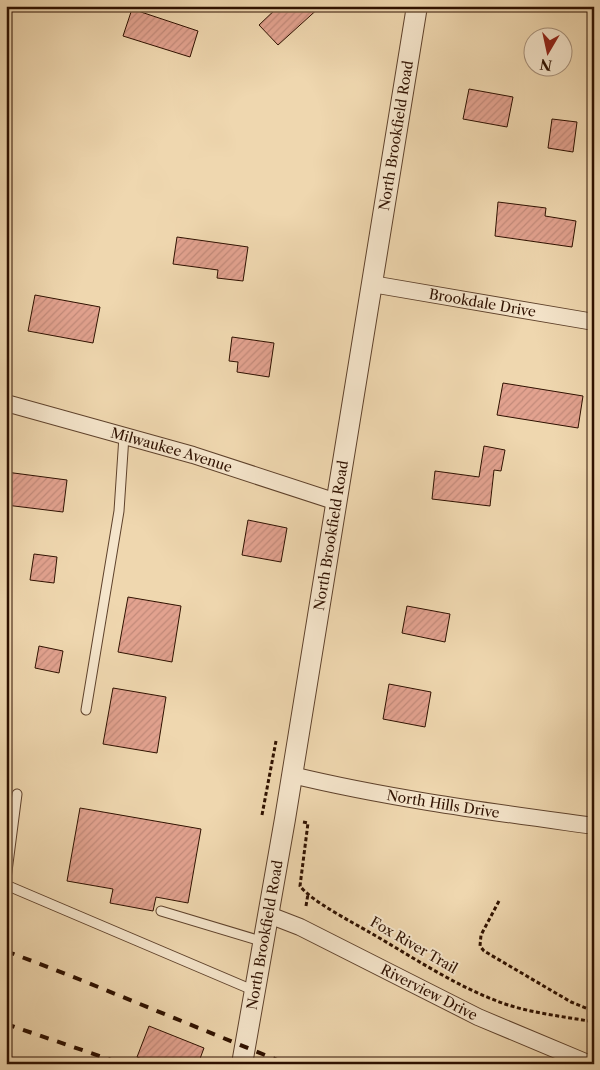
<svg xmlns="http://www.w3.org/2000/svg" width="600" height="1070" font-family="'Libre Caslon Text',serif">
  <style>
    .building { fill: url(#building-hatch); stroke: #2f1100 }
    .lines { fill: none; stroke-linecap: round; stroke-linejoin: round }
    .service-casing { stroke: #5f422c; stroke-width: 11 }
    .minor-casing { stroke: #5f422c; stroke-width: 18 }
    .tertiary-casing { stroke: #5f422c; stroke-width: 22 }
    .path { stroke: #2f1100; stroke-width: 3; stroke-dasharray: 4 2.5; stroke-linecap: butt }
    .service { stroke: #f5e5cb; stroke-width: 9 }
    .minor { stroke: #f5e5cb; stroke-width: 16 }
    .tertiary { stroke: #f5e5cb; stroke-width: 20 }
    .rail { stroke: #2f1100; stroke-width: 4; stroke-dasharray: 9 9; stroke-linecap: butt }
    .labels { text-anchor: middle; dominant-baseline: central; stroke-width: 4; stroke-linejoin: round; paint-order: stroke }
    .street-label { font-size: 14px; fill: #2f1100; stroke: #f5e5cb }
  </style>
  <defs>
    <pattern id="building-hatch" width="6" height="6" patternUnits="userSpaceOnUse" patternTransform="scale(1.25)"><rect width="6" height="6" fill="#e2a28f"/><path d="M-1 1l2-2M0 6l6-6M5 7l2-2" fill="none" stroke="#c28a7a"/></pattern>
  </defs>
  <rect width="100%" height="100%" fill="#efd7af"/>
  <filter id="stains"><feTurbulence type="fractalNoise" baseFrequency=".004" numOctaves="4"/><feColorMatrix values="0 0 0 0 .2 0 0 0 0 .09 0 0 0 0 .02 0 0 0 .5 -.17"/></filter>
  <radialGradient id="worn" r=".72"><stop offset=".6" stop-color="#630" stop-opacity="0"/><stop offset="1" stop-color="#630" stop-opacity=".3"/></radialGradient>
  <path class="building" d="M279,6h42l-43,39 -19,-20z
    M132,9l66,22 -8,26 -67,-21z
    M469,89l44,8 -6,30 -44,-8z
    M552,119l25,3 -4,30 -25,-4z
    M498,202l48,6 -1,8 31,5 -4,26 -77,-11z
    M177,237l71,10 -5,34 -26,-3 1,-8 -45,-6z
    M35,295l65,12 -7,36 -65,-12z
    M232,337l42,6 -5,34 -32,-5 1,-10 -9,-1z
    M503,383l80,13 -5,32 -81,-13z
    M484,446l21,4 -4,21 -7,-1 -4,36 -58,-7 3,-28 44,6z
    M6,472l61,8 -4,32 -57,-7z
    M248,520l39,8 -6,34 -39,-7z
    M34,554l23,3 -3,26 -24,-3z
    M128,597l53,9 -9,56 -54,-10z
    M407,606l43,8 -5,28 -43,-9z
    M39,646l24,5 -4,22 -24,-5z
    M389,684l42,8 -6,35 -42,-8z
    M113,688l53,9 -9,56 -54,-9z
    M80,808l121,21 -13,74 -32,-6 -3,14 -43,-8 3,-14 -46,-8z
    M149,1026l55,22 -6,16h-44l-17,-7z"/>
  <g class="lines">
    <defs>
      <path id="service" d="M86,710l33,-199 5,-75
        M6,879l11,-85
        M6,885l249,106
        M161,911l103,31"/>
      <g id="minor">
        <path id="s1" d="M372,284l222,38"/>
        <path id="s2" d="M6,403l187,52 144,47"/>
        <path id="s3" d="M292,775c99,24 201,37 302,51"/>
        <path id="s4" d="M269,915l31,12 178,90 112,47"/>
      </g>
      <g id="tertiary">
        <path id="s5" d="M242,1064l43,-245 132,-813"/>
      </g>
    </defs>
    <use href="#service" class="service-casing"/>
    <use href="#minor" class="minor-casing"/>
    <use href="#tertiary" class="tertiary-casing"/>
    <path class="path" d="M262,815l14,-74
      M303,822l5,1 -8,63c11,15 52,36 69,46 42,24 83,52 128,69 30,12 65,15 97,21
      M499,901l-18,34 -1,11 4,5 87,51 20,8 3,9
      M306,906l2,-12"/>
    <use href="#service" class="service"/>
    <use href="#minor" class="minor"/>
    <use href="#tertiary" class="tertiary"/>
    <path class="rail" d="M6,951l75,29 206,84
      M6,1024l117,40"/>
  </g>
  <g class="labels">
    <g class="street-label">
      <text stroke="none"><textPath href="#s5" startOffset="941">North Brookfield Road</textPath></text>
      <text stroke="none"><textPath href="#s1" startOffset="112">Brookdale Drive</textPath></text>
      <text stroke="none"><textPath href="#s2" startOffset="172">Milwaukee Avenue</textPath></text>
      <text stroke="none"><textPath href="#s5" startOffset="536">North Brookfield Road</textPath></text>
      <text stroke="none"><textPath href="#s3" startOffset="154">North Hills Drive</textPath></text>
      <text stroke="none"><textPath href="#s5" startOffset="131">North Brookfield Road</textPath></text>
      <text transform="translate(414 945) rotate(30)">Fox River Trail</text>
      <text stroke="none"><textPath href="#s4" startOffset="178">Riverview Drive</textPath></text>
    </g>
  </g>
  <rect width="600" height="1070" fill="none" stroke="#efd7af" stroke-width="25"/>
  <rect x="8" y="8" width="585" height="1055" fill="none" stroke="#2f1100" stroke-width="2.5"/>
  <rect x="12" y="12" width="575" height="1045" fill="none" stroke="#2f1100"/>
  <g transform="translate(548 52) rotate(189)"><circle r="24" fill="#f5e5cb" stroke="#a6907a"/>
  <path d="M0-4L9 19L0 12L-9 19Z" fill="#8f2418"/>
  <text y="-8" font-size="14" font-weight="bold" text-anchor="middle" fill="#2f1100">N</text>
  </g>
  <rect width="100%" height="100%" filter="url(#stains)"/>
  <rect width="100%" height="100%" fill="url(#worn)"/>
</svg>
